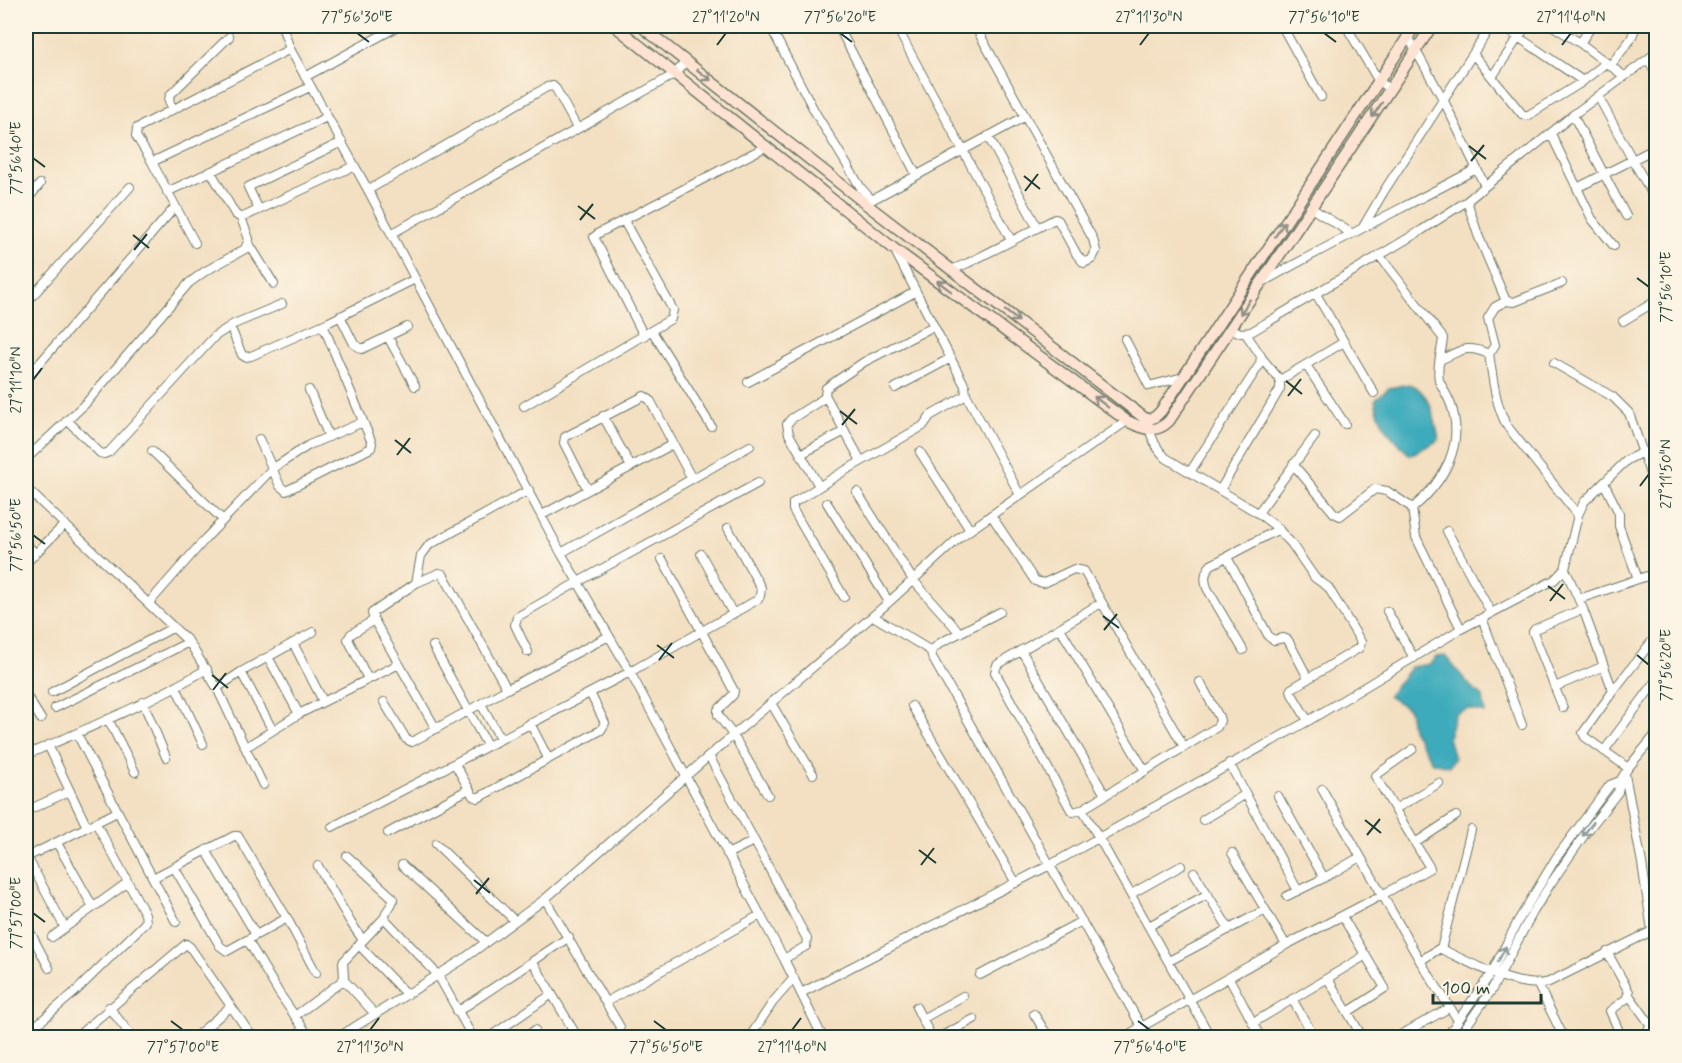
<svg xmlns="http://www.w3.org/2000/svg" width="1682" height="1063" font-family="Mynerve,sans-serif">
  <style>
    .water { fill: #3dabbb; stroke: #2e7478; stroke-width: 1.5 }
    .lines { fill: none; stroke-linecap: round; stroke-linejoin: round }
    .street-casing { stroke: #697665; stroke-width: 10 }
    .secondary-casing { stroke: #697665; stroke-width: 13 }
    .street { stroke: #fff; stroke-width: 8 }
    .secondary { stroke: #fee3d2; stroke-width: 10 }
    .oneway { stroke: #8e9083 }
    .oneway2 { stroke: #8f9e9a }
    .ticks { fill: none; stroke: #1f3d34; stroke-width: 2 }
    .neatline { fill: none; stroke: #1f3d34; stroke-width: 2 }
    .ticks-label { font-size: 15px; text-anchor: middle; fill: #1f3d34 }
  </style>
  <rect width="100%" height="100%" fill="#fcf5e5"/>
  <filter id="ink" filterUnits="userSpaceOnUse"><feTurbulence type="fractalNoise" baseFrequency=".0167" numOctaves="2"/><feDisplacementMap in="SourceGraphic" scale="12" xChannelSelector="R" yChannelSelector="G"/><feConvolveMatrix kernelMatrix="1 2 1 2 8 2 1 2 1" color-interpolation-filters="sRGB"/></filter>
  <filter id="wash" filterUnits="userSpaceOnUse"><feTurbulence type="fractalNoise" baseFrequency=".008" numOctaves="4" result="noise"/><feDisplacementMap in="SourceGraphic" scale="24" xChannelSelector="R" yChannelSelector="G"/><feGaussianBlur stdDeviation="1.35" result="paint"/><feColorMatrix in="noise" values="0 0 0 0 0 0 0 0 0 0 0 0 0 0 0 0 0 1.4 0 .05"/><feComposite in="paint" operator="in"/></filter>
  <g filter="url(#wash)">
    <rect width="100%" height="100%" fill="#f3dfc1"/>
    <path class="water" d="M1409,384c22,7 26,36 30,56l-29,15c-16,-14 -32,-34 -35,-55l14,-12z
      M1445,656l27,32 11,9 2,16 -17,-4 -13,4 -7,24 6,22 -5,7 -17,-4 -20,-33 -3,-20 -21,-13 23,-29 19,-3 6,-7z"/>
  </g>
  <g filter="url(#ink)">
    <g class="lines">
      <defs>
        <path id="street" d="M282,26l8,23 78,141 193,363 69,119 154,287 39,79
          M770,26l45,86 46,76 10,11
          M838,26l78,148
          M896,26l115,214
          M1282,26l39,71
          M1346,26l32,54 12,10
          M1402,26l41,73 42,87
          M1502,26l81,55
          M1553,26l27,17 44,33
          M1580,43l12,-17
          M1473,54l49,60 5,2 52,-32 27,-21
          M1649,60l7,15
          M1610,66l21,-27 5,-13
          M305,77l88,-48
          M1492,77l34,-51
          M1598,96l35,65 23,39
          M173,109l-4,-8 1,-6 59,-58
          M1573,115l53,101
          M1551,134l41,85 22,27
          M988,136l49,91
          M152,162l158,-75
          M211,172l24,42 6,4 113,-52
          M1577,188l79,-40
          M368,190l179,-103 6,-1 3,3 21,39
          M167,192l160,-75
          M26,201l14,-17
          M1467,201l11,34 28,66 8,1 48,-19
          M868,202l156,-85
          M1311,208l40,25
          M259,210l-11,-23 94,-45
          M1363,227l21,-36 107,-165
          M391,234l284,-160 11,-13
          M248,242l26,42
          M195,243l-43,-81 -16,-26 1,-8 153,-79
          M894,249l71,137 1,8 54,101
          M951,270l17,-7 87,-44 3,1 19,35 7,8 8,-4 4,-8 -3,-12 -118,-213
          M1263,282c70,-40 142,-75 213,-113
          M1316,294l58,99
          M1506,301l-11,6 -7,11 7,27 -6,9c4,25 6,50 18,72l71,89
          M26,303l104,-116
          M340,316l14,28 8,5 45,-22
          M1623,321l33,-20
          M230,326l12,29 3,2 6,-1 78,-34 86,-43
          M1231,329l10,4 10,-1 171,-102 45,-29 106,-86 83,-62
          M652,331l59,95
          M644,336l-50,-99 5,-4 168,-87
          M388,337l27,49
          M1125,339l24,47 34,-9
          M1440,360c22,-10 26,-16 49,-6
          M1554,363l59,34 16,16 27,78
          M1306,365l39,59
          M1653,378l3,-2
          M26,379l149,-172
          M1280,380l64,-38
          M748,382l167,-90
          M895,388l56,-30
          M309,390l20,47
          M524,406l147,-87 2,-9 -49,-89
          M603,416l28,51
          M67,420l33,33 4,1 5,-2 106,-116 19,-12 48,-20
          M1149,426c3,14 7,22 17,32l92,55 17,13 16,17 24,35 13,9 33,55 -2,6 -68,41 1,5 16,27
          M259,439l21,47 6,5 85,-43 1,-5 -49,-118
          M152,451l71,69
          M920,452l50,78
          M801,454l44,-23
          M26,459l60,-56 103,-120 15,-11 41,-23 4,-10 -8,-21
          M861,461l-36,-66 1,-7 38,-26 70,-36
          M1293,464l41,49 6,3 35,-27 12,2 24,16h3c30,-26 51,-62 37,-102 -3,-9 -9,-17 -12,-25 -3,-13 3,-29 4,-42l-64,-83
          M1190,472l70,-108 1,-8 -15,-22
          M1604,483l15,30v13l19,53
          M819,486l-30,-52 -2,-10 4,-5 35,-22
          M26,488l163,154 28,46 46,97
          M588,490l-24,-47 1,-6 79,-41 6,4 42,79
          M1220,490l60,-101v-9l-19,-23
          M857,492l56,88 47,53
          M827,503l62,99
          M1412,508l4,29 45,92
          M1258,513l57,-77
          M542,515l131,-71
          M991,515l44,66 9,2 30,-14 10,2 100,176
          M1447,531l44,82
          M26,544l9,9
          M561,553l189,-107
          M701,554l32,60
          M1227,557l42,80 5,3 9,-2 5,2 20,38
          M662,559l72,132 -1,4 -15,15v5l15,20 35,60
          M26,563l39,-39
          M1565,569l18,40 30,82
          M416,583l23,-10 4,1 64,115
          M844,597l-51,-87v-7l48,-30 82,-47 7,-10 33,-19 3,-3
          M1579,599l77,-26
          M149,603l57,-65 66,-69 37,-24 54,-23
          M1101,603l-104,62 -2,7 76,138 2,2 8,-2 2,1 16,27 112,200
          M1387,611l27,47
          M873,616l58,35 1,6 209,369
          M1482,618l40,107
          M1060,628l85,143
          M293,643l30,58
          M433,646l54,99
          M1021,650l84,145
          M1243,650l-36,-62c-3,-9 -3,-16 4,-23l68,-36
          M931,651l9,-8 60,-31
          M528,652l-13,-27 2,-8 61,-35 180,-99
          M268,657l31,57
          M241,672l31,57
          M368,679l-20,-40 3,-5 23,-14
          M176,687l27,57
          M1555,687l49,-21
          M217,688l24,-16 72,-40
          M52,692l122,-65
          M26,695l15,24
          M143,702l23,55
          M384,702l22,37 6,3 95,-53 102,-53
          M771,703l42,71
          M481,704l19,34
          M912,706l104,177
          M55,708l134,-66
          M1563,708l-30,-76 2,-3 48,-20
          M108,719l27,53
          M530,723l18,35
          M436,729l-62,-109 -2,-7 44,-30 5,-27 8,-11 100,-55
          M77,734l99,188
          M48,745l39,82
          M246,747l53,-33 100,-50
          M1604,751l52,-70
          M26,755c61,-26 123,-52 181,-86
          M709,756l98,183 -1,7 -22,13
          M1229,763l69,128
          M455,764l18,32 5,2 123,-68 4,-7 -15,-30
          M1628,768l-43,-31 -2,-4 30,-42 43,-55
          M1625,775l17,88 10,68 4,6
          M1322,789l98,172 38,59
          M1278,796l46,82 36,-21
          M1395,809l44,-26
          M1081,810l136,-83 3,-6 -1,-4 -19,-35
          M26,811l44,-20
          M1203,820l43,-26
          M332,827l298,-155 127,-72 3,-4 1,-8 -33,-60
          M1471,830l-30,119c29,13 77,42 108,33l103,-51
          M388,833l81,-44
          M57,843l36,64
          M1415,843l41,-27
          M436,844l79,77
          M206,850l50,85
          M1232,853l54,92
          M727,854l27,-13
          M26,855l39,73
          M347,856l46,42c1,8 -9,12 -8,21l53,56 35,63
          M27,857l90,-45
          M402,865l84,77
          M318,866l33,57 12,17
          M174,867l46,79 7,5 60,-33
          M1194,872l35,57
          M153,878l81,-42h4l49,82 29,55
          M1131,894l50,-28
          M1287,896l37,-18
          M545,899l75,128
          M1342,916l43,72 -37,24
          M26,924l23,44
          M1149,926l59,-32
          M52,937l75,-54
          M248,941l31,52 31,45
          M359,945l48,50
          M1607,952l22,40 -3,7 -16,12 12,27
          M1169,961l96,-51
          M1420,961l20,-13
          M533,962l45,76
          M980,975l102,-54
          M1229,978l32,60
          M343,979l32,35
          M1328,979l35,59
          M1538,985l26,53
          M801,993l249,-128 258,-144 153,-92 93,-49 11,-11 13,-54 6,-13 43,-42 16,-8
          M1629,995l21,29 -2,7 -9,7
          M1292,999l23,39
          M606,1002l154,-87
          M109,1007l24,31
          M916,1007l16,31
          M457,1012l112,-75
          M1034,1014l15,24
          M295,1016l47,-35 2,-4 -1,-15 42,-45
          M922,1019l41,-23
          M1253,1023l113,-68
          M1412,1029l5,9
          M26,1034l50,-43 70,-69 -1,-8 -49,-91
          M75,1038l111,-94 4,3 63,91
          M194,1038l37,-32
          M337,1038l125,-78 83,-61 164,-143 180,-154 71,-65 167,-116
          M488,1038l64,-44
          M525,1038l10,-8
          M749,1038l24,-36 21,-24
          M938,1038l36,-19
          M1032,1038l13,-7
          M1122,1038l164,-93 96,-50 48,-27 -55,-92 38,-27
          M1299,1038l11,-7
          M1395,1038l54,-30
          M1446,1038l46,-66 26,-51 38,-63 54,-73 10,-4
          M1458,1038l33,-47 42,-79 18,-29 34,-49 33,-42 2,-11 8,-13 28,-34"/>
        <path id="secondary" d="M615,26l278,222 234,173c15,7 28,14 42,0l263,-395
          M641,26l225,178 281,216 8,-3 6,-6 254,-385"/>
      </defs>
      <use href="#street" class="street-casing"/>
      <use href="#secondary" class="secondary-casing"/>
      <use href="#street" class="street"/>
      <use href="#secondary" class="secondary"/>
    </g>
    <defs><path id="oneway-shaft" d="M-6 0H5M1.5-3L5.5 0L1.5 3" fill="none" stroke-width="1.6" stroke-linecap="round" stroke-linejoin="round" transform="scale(1.5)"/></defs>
    <g class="oneway">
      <use href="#oneway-shaft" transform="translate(704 75) rotate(38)"/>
      <use href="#oneway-shaft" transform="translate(1377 110) rotate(124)"/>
      <use href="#oneway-shaft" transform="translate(1280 229) rotate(-57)"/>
      <use href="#oneway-shaft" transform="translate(944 286) rotate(-143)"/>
      <use href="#oneway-shaft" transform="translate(1245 307) rotate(123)"/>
      <use href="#oneway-shaft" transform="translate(1012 316) rotate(38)"/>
      <use href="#oneway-shaft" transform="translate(1101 402) rotate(-143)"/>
    </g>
    <g class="oneway2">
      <use href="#oneway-shaft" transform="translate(1588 829) rotate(128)"/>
      <use href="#oneway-shaft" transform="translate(1502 954) rotate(-62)"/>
    </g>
  </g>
  <path class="ticks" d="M357,33l12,9M840,33l12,9M1324,33l12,9M717,45l9,-12M1140,45l9,-12M1562,45l9,-12M1469,146l17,13M33,158l12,9M1471,161l13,-16M1024,176l16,13M1025,191l13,-17M578,206l17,13M580,220l13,-16M133,235l16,13M134,250l13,-16M1637,278l12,9M33,380l9,-12M1286,381l16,13M1288,396l13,-17M840,411l17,13M842,425l13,-16M395,440l16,13M397,455l13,-17M1640,486l9,-12M33,535l12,9M1548,586l17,13M1550,601l13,-17M1103,616l16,12M1104,630l13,-16M657,645l17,13M1637,655l12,10M659,660l13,-17M212,675l16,13M213,690l13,-17M1365,820l16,13M1367,835l13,-16M919,850l17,13M921,865l13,-17M474,880l16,13M476,894l13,-16M33,913l12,9M171,1021l12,9M654,1021l12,9M1138,1021l12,9M370,1030l9,-12M792,1030l9,-12"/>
  <rect width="1682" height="1063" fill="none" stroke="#fcf5e5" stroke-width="66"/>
  <path d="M1433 994v9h108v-9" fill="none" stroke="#1f3d34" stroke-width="3"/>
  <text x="1442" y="994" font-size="18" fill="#1f3d34" stroke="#fcf5e5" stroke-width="4.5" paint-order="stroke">100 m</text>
  <rect x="33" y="33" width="1616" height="997" class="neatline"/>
  <g class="ticks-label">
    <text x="357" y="22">77°56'30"E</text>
    <text x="726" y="22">27°11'20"N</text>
    <text x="840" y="22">77°56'20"E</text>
    <text x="1149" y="22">27°11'30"N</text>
    <text x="1324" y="22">77°56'10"E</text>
    <text x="1571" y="22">27°11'40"N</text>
    <text transform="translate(16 158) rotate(-90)" y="5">77°56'40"E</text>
    <text transform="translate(1666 287) rotate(-90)" y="5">77°56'10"E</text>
    <text transform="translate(16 380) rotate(-90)" y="5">27°11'10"N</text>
    <text transform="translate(1666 474) rotate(-90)" y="5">27°11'50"N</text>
    <text transform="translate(16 535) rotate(-90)" y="5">77°56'50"E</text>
    <text transform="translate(1666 665) rotate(-90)" y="5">77°56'20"E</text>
    <text transform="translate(16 913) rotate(-90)" y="5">77°57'00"E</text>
    <text x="183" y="1052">77°57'00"E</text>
    <text x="370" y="1052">27°11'30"N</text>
    <text x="666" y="1052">77°56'50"E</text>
    <text x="792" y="1052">27°11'40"N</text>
    <text x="1150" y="1052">77°56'40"E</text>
  </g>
</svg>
